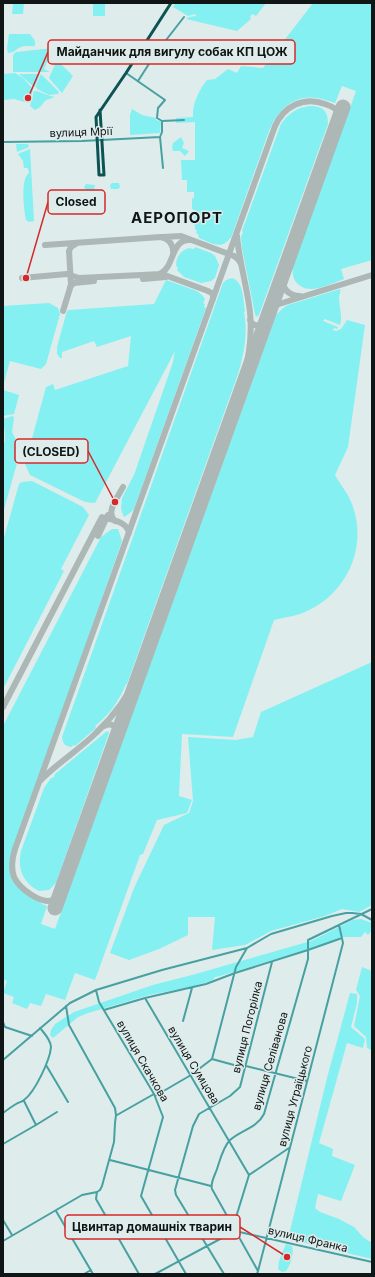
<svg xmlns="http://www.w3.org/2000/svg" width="375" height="1277" font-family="Inter,sans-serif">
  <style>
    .green { fill: #84f0f1 }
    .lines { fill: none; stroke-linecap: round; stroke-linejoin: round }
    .taxiway { stroke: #acb7b6; stroke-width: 6 }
    .runway { stroke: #acb7b6; stroke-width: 15 }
    .street { stroke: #47a0a1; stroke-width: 2 }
    .primary { stroke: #0e5354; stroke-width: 3 }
    .labels { text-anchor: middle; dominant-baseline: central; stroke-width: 3; stroke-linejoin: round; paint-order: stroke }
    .street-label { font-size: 11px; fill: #101515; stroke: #deeceb }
    .district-label { font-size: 15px; font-weight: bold; letter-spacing: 1px; fill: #101515; stroke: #deeceb }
    .leader { fill: none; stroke: #d62828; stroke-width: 1.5 }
    .callout-dot { fill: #d62828; stroke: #deeceb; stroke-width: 1.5 }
    .callout { fill: #deeceb; stroke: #d62828; stroke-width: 1.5 }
    .callout-label { font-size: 12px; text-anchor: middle; font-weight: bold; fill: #101515 }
  </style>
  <rect width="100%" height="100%" fill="#deeceb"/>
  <path class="green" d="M13,3h11l-1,11h-11z
    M93,3h12v13h-12z
    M175,3h91l-10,13 -4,-2 -2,3 1,2 -14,12 -51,-12 3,-2 7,-1 -1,-2 -7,2 -15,-9z
    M313,3h59v257l-31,9 3,10c-14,5 -33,16 -45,6 -6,-5 -7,-11 -6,-18l63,-176 -14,-5 -7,17c-6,-2 -12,-4 -18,-5 -24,-4 -40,13 -48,33l-38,107h-1c-8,13 -21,4 -31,0l-1,-4 -2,-1 1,-3h-2l-1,-15 2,-4 -4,-2v-10l2,-2v-5h-7v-12h-5l-1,-20h14v-38l-19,1v-5l17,-1c-1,-13 6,-27 14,-37l8,-1 13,-10 9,4 4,-7 22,2z
    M9,34h21l5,7v5c-5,1 -9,-1 -14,1 -5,2 -7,6 -13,6l-1,-5z
    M53,48l-9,21 6,3h-37v-17l3,-3z
    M57,60l16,16 -11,17 -13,-15z
    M15,73l8,5 10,11 -3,14h-4v-3l-1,2 -11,-3 -11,1v-26z
    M19,74h21l-5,13h-1z
    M41,74l18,18 -1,2 -9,1 -12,-6 -1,-3z
    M34,91c6,0 14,5 21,6l-9,3 -7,8 -4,2 -5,-4z
    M310,106c14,0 18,6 18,18l-69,191 -3,2 -1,-3 -13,-66 -1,-11 2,-5 -1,-1 39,-107c7,-10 16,-17 29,-18z
    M132,109l10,6 14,3v2l5,2 -1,11 -30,2v-20z
    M181,137l3,6 -2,5 7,3 -4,5 -5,-5h-7l-1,-4 1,-4z
    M16,144h12l1,3 -12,5z
    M30,149l4,72 -5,1 -3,-2c-2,-10 -6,-41 3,-47l-1,-5h-4l-1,-7 -5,-7z
    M112,183h7l1,4 -2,2h-7l-1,-4z
    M86,184l9,1 -1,5h-8l-2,-3z
    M195,247l16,6 4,3 4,9 -4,13 -4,3 -10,2 -17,-6 -7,-7 1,-3 -2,-1c0,-9 4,-14 12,-18l6,1z
    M232,278c12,4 11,22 13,33l-1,1c4,22 0,42 -6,62l-111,310h-1c-7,17 -16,30 -31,42l1,2 -21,18 -1,-1 -3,2c-7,-1 -8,-4 -9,-10l161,-454 3,-3z
    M166,280l31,11 5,4 3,4 -2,4 2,1 -1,3 2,1 -72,201 -4,4 -6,4 -3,-8 1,-11 12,-23 39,-113 2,-11 -80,152 -10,-1 -55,-27 -5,-11 21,-77 7,-3 2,6 73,-24 3,-30 -34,11 -3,-6 -32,11v6h-2l-3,-4v-7l10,-36 2,-1 85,-6z
    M340,289c1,4 -1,5 -1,9 0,10 4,17 1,27l-15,-6 -2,2 15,6 -1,2 -3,-1 -1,2 3,1 5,-2 6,-9 18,5 -17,122 -13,28c6,11 14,19 18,32 14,40 -6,85 -44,103 -11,6 -23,7 -35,10l-41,117 -51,-3 -3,62 13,4 -5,13 -30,7 -14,34 -3,1 -45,125 -20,-7 -10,27 -19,-6 -5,12 -11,-3 -3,6 -15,-6 2,-6 -11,-4 4,-12 -4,-2v-253l98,-189 11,-8h6l4,12 -110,315c-3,28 11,39 35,50l-6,18 14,5 221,-614 7,-7 5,-3z
    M49,303l9,5 2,6 -14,50 -5,5 -31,-8 -7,25v-80z
    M3,390l16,5 -5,19 -11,2z
    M12,416l2,1 -2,15 9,17 -18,64v-66c4,-10 1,-18 0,-28z
    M32,481l51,26 6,8 -28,54 3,2 -61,118v-148l16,-57 3,-2z
    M372,662v243l-13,7 -17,-3 -17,7 -54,15 -26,14 -33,5 3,-33h-27v18l-29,14 -30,11 -19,-7 24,-65 30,-63 25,-12 4,-12 -5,-64 48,3 17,-3 8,-25z
    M107,731l2,2 -53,150 -7,7 -10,1c-16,-8 -22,-23 -18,-40l23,-63 7,-10 3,-1 1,-3z
    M361,919l11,4v7l-4,5 -3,-3 -4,5h-18l-21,8 -102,31 -5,1 -2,3 -18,6 -46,9 -61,18 -10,4 -25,21 -3,-3 1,-5 4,-6 19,-12 79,-27 39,-10 119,-34 42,-21z
    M362,967l10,4v79l-5,-2 -1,-11 -12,-11 6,-30 -4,-6z
    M350,993l7,1v9l-6,24 14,12 -2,9 -16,-5 -28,100 14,6 -1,7 23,9 -14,36 -23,-7 -3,14 5,4 19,7 15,8 9,10 9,6v16l-84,-20 39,-161z
    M286,1244l6,2c2,7 -1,18 -6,25l-4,1 -4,-3 1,-8z"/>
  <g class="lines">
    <path class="taxiway" d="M237,236c2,25 10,50 13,76 3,29 -3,52 -10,80
      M163,237l18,-1 53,20 4,3 3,5
      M45,245l116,-8c9,2 13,9 12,18
      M159,274c16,-5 11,-35 31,-34
      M22,278l45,-4 12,4 83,-4 46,17 5,3v5
      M281,278c2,11 8,18 19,18
      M143,279l23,-2
      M71,284l-2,-33 2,-4 6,-4
      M70,287l4,-4 20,-2
      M63,311l8,-26
      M269,312l5,-6 5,-2 93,-29
      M250,320c3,7 11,7 15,2
      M115,521c-10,-9 3,-24 8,-34
      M98,536l10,-21
      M3,707l99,-190c9,3 25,4 27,16
      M104,726c8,-4 13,0 13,9
      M40,781c17,-18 39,-31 56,-48 19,-18 33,-38 44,-62
      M61,891c-2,4 -4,8 -8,9 -12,5 -34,-12 -39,-23 -3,-9 -2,-19 1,-28l260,-723c9,-20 29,-30 50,-22 5,2 10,3 13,8l-1,10"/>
    <path class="runway" d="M55,908l288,-801"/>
    <path class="street" d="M126,73l39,27 -7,8 -1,10 5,3v11l-2,5 3,31
      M138,81l18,-28 28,-36
      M162,121l22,-1
      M3,142l79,-1 78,-4
      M96,990l3,12 55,92 9,23 -22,79 45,78
      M145,998l104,177 40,-27
      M66,1006l3,19 46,83 1,7 -1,8 -1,19 -12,44 -2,4 -3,2 -1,7 43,75
      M104,1010l41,-12 61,-14 29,-11 73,-23 34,-12
      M183,1021l9,-33
      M3,1022l2,5 27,9
      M212,1059l33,9
      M3,1060l67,-57 26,-13 66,-20 85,-22 24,-14 61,-18 14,-3h6l9,1 11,6
      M46,1065l22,37
      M246,1066l61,15
      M155,1096l36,-21 21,-16 24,-92 11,-19
      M3,1113c4,-3 8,-6 13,-9 3,-2 6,-2 8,-4 11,-8 26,-40 27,-53 0,-7 -7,-14 -11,-19
      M117,1115l37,-21
      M36,1125l21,-13
      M3,1144l33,-19 -12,-24
      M110,1160l101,26
      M56,1211l37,63
      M3,1220l9,15
      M233,1227l16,-52
      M3,1241l79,-46 15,-3
      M258,1271l85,-328 -4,-18
      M84,1274l7,-4
      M155,1274l80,-43 137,31
      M224,1274l-48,-79 -1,-5 18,-64 6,-12 31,-18 10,-9 32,-125
      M257,1274l1,-3 -46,-82c-2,-6 3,-14 5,-20 3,-9 6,-22 13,-29 11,-10 27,-12 34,-26l44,-155v-19l64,-31"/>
    <path class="primary" d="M100,110l4,65h-5l-3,-58 30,-44 45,-70"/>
  </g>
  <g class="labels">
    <g class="street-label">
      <text transform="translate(81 132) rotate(-2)">вулиця Мрії</text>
      <text transform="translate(247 1027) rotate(-76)">вулиця Погорілка</text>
      <text transform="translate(143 1061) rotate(60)">вулиця Скачкова</text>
      <text transform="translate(270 1061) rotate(-74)">вулиця Селіванова</text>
      <text transform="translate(194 1065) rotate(59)">вулиця Сумцова</text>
      <text transform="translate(295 1096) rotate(-75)">вулиця Уграїцького</text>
      <text transform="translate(308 1239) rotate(13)">вулиця Франка</text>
    </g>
    <g class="district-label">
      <text x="177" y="217">АЕРОПОРТ</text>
    </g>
  </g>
  <path class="leader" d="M28 98L48 52M26 278L48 202M115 502L88 451M287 1257L240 1227"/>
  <g class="callout-dot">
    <circle cx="28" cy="98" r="4"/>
    <circle cx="26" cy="278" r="4"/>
    <circle cx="115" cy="502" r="4"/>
    <circle cx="287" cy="1257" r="4"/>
  </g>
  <g class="callout">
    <rect x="48" y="40" width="247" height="24" rx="4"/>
    <rect x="48" y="190" width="57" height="24" rx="4"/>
    <rect x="15" y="439" width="73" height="24" rx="4"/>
    <rect x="65" y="1215" width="175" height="24" rx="4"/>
  </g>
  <g class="callout-label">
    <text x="172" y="56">Майданчик для вигулу собак КП ЦОЖ</text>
    <text x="76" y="206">Closed</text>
    <text x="51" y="456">(CLOSED)</text>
    <text x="152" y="1231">Цвинтар домашніх тварин</text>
  </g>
  <rect width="375" height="1277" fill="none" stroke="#101515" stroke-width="8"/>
</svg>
